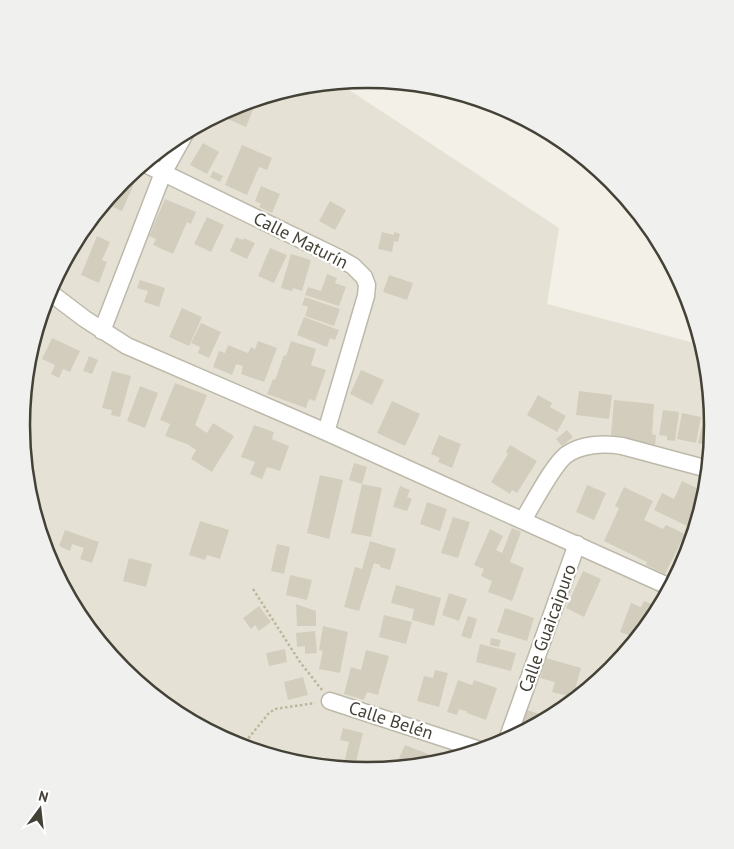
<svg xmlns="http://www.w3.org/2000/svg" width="734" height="849" font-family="'PT Sans',sans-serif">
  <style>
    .residential { fill: #e5e2d5 }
    .building { fill: #d3cdbd }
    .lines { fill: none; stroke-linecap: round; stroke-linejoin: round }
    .minor-casing { stroke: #bdb9aa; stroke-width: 19 }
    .path { stroke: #bdb69c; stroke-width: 2.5; stroke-dasharray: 2.5 2.5; stroke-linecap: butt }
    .minor { stroke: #fff; stroke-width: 16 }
    .labels { text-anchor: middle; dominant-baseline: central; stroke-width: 4.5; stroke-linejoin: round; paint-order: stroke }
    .street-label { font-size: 18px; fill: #444136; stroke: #fff }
    .rim { fill: none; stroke: #444136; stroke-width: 2.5 }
  </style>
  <rect width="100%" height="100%" fill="#f2f0e7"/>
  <path class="residential" d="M337,82l222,146 -12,76 155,41 4,12 7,68 -7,67 -20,65 -32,60 -43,52 -52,43 -60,32 -65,20 -67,6 -68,-6 -65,-20 -59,-32 -53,-43 -43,-53 -32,-59 -19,-65 -7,-68 7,-67 20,-65 32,-60 43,-52 52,-43 60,-32 65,-20z"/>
  <path class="building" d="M255,99l2,1 -11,27 -18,-8 3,-7 -5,-2 9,-5z
    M203,143l16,9 -12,22 -17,-9z
    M242,145l30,13 -5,12 -8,-3 -12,28 -22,-10z
    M213,171l10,5 -3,6 -10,-5z
    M124,179l10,5 -12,27 -18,-8z
    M261,186l19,8 -8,19 -13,-6 2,-3 -6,-3z
    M165,199l31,13 -5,12 -4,-2 -14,32 -20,-9 3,-6 -7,-3z
    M330,201l16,9 -11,20 -16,-9z
    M207,217l17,8 -13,27 -17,-8z
    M382,232l12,3v-3l6,2 -2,8 -4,-1 -2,11 -14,-3z
    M97,236l13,6 -8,18 5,2 -8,21 -18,-8z
    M236,237l7,3 1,-2 11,5 -8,16 -17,-8z
    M270,248l17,7 -13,28 -16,-7z
    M291,254l20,6 -9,31 -9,-3 -1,3 -11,-3z
    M327,274l10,4 -2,5 11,4 -7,19 -34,-11 3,-8 13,4z
    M389,275l24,8 -6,17 -24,-8z
    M140,280l25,8 -6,19 -15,-5 4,-11 -11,-3z
    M305,297l35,12 -6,17 -29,-10 3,-9 -6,-2z
    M44,305l8,6 -10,14 -3,-3z
    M182,308l20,9 -13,29 -20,-9z
    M304,317l35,13 -4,10 -5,-2 -3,9 -30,-12z
    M201,323l20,9 -12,26 -11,-5 2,-6 -9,-4z
    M52,338l28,13 -10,21 -7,-3 -4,9 -8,-4 4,-9 -13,-6z
    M258,341l19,7 -13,34 -23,-8 2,-8 -7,-2 -4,11 -19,-8 6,-16 6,2 3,-8 20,8 3,-6 4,2z
    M291,341l25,8 -5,16 15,5 -11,31 -6,-2 -3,9 -39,-14 6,-15 2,1 9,-25 2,1z
    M89,356l9,4 -6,14 -9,-3z
    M361,370l23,10 -12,25 -22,-11z
    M112,371l19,5 -11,41 -9,-2 1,-5 -10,-2z
    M175,383l32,12 -12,30 12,8 6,-10 21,13 -22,36 -21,-13 5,-9 -9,-6 -22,-8 5,-12 -10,-4z
    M140,386l18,7 -13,35 -18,-7z
    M579,391l33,4 -3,24 -33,-4z
    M538,395l14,8 -2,4 16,9 -9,16 -30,-17z
    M614,400l40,4 -2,30 4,1 -1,11 -44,-11z
    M392,401l28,13 -15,32 -28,-13z
    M706,409l5,1 2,15 -2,21 -13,-3z
    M663,410l16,2 -4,29 -8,-1v-4l-8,-1z
    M682,413l19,4 -5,26 -19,-4z
    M254,425l20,7 -2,7 17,7 -9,25 -13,-4 -5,12 -12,-5 5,-12 -14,-5z
    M567,430l6,7 -11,9 -6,-7z
    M439,435l22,9 -9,24 -14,-6 2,-4 -9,-4z
    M510,445l27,16 -20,32 -5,-3 -2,4 -19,-12 17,-28 -2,-2z
    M354,463l13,4 -5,17 -13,-4z
    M320,475l23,5 -14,59 -22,-6z
    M682,481l21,10 -14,29 7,4 -3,13 -9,-5 3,-6 -33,-16 8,-17 12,6z
    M362,484l20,4 -11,49 -20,-4z
    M587,485l19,8 -12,27 -18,-8z
    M400,486l10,4 -3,7 5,2 -5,12 -14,-4z
    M624,487l29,14 -9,19 19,9 3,-4 19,9 -20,40 -19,-9 1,-3 -43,-21 15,-33 -4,-2z
    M427,502l20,7 -7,22 -20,-7z
    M453,517l17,5 -12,36 -17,-5z
    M200,521l29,9 -9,29 -13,-4 -2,5 -16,-5z
    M512,528l9,4 -11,30 14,6 -12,33 -24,-9 4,-11 -11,-5 3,-7 -10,-4 16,-36 13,7 -7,14 6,3z
    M65,530l34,12 -7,21 -12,-4 4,-11 -12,-4 -2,7 -11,-5z
    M370,541l26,8 -6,21 -10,-3v-2l-6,-2 -15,48 -15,-4 11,-40 7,2z
    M277,544l13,3 -6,27 -13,-3z
    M129,558l23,6 -6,23 -23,-6z
    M583,571l18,8 -17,38 -18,-9z
    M290,575l22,5 -5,20 -21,-5z
    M396,585l45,13 -7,28 -22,-6 2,-11 -23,-6z
    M449,593l18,6 -8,22 -17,-6z
    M644,601l10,4 -8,22 -9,11 -17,-6 11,-29 10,4z
    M296,604l20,7v15h-19z
    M259,606l12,16 -12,9 -4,-6 -4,4 -8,-11z
    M505,608l29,10 -7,23 -30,-9z
    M384,615l28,7 -6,22 -27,-7z
    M468,616l9,3 -6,20 -10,-3z
    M323,626l25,6 -8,41 -21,-4 4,-18 -4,-1z
    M315,631l2,22 -12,1v-8l-8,1 -1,-14z
    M491,638l10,2 -2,7 -9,-2z
    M480,644l36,9 -5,18 -35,-9z
    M285,649l2,13 -18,4 -3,-13z
    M366,650l23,6 -11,39 -11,-3 -3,8 -20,-6 7,-27 10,3z
    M546,658l35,10 -8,29 -21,-5 3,-10 -15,-4z
    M435,670l13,3 -9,34 -22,-6 7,-25 9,2z
    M303,677l5,18 -20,5 -4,-18z
    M458,680l14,5 2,-5 23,8 -11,32 -19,-7 1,-1 -9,-3 -2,6 -10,-3z
    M527,710l22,7 -29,16z
    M343,728l20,5 -8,33 -11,-3 5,-21 -9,-2z
    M405,745l28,11 -3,8 -35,3z"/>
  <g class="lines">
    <defs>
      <path id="minor" d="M143,163l196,95 14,8 11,11 3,8 -1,11 -40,136
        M48,291l37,28 42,27 199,86 344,155
        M102,331l61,-158 24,-43
        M523,520c10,-16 30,-55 43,-65 15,-11 38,-12 56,-9l86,23
        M330,701l150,49
        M507,740l70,-196"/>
    </defs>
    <use href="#minor" class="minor-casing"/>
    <path class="path" d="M253,589l47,73 22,28
      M242,746l27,-33 6,-4 40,-6"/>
    <use href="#minor" class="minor"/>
  </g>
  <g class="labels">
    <g class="street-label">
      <text transform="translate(301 240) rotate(27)">Calle Maturín</text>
      <text transform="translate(547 628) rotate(-70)">Calle Guaicaipuro</text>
      <text transform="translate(391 720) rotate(18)">Calle Belén</text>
    </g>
  </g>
  <path d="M0 0H734V849H0ZM30 425a337 337 0 1 1 674 0a337 337 0 1 1-674 0Z" fill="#f0f0ef" fill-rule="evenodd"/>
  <path class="rim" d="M30 425a337 337 0 1 1 674 0a337 337 0 1 1-674 0Z"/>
  <g transform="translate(40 809) rotate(15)" stroke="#ffffff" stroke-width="4" paint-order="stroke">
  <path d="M0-4L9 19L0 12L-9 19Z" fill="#444136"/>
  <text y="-8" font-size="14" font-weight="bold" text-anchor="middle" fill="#444136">N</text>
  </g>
</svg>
